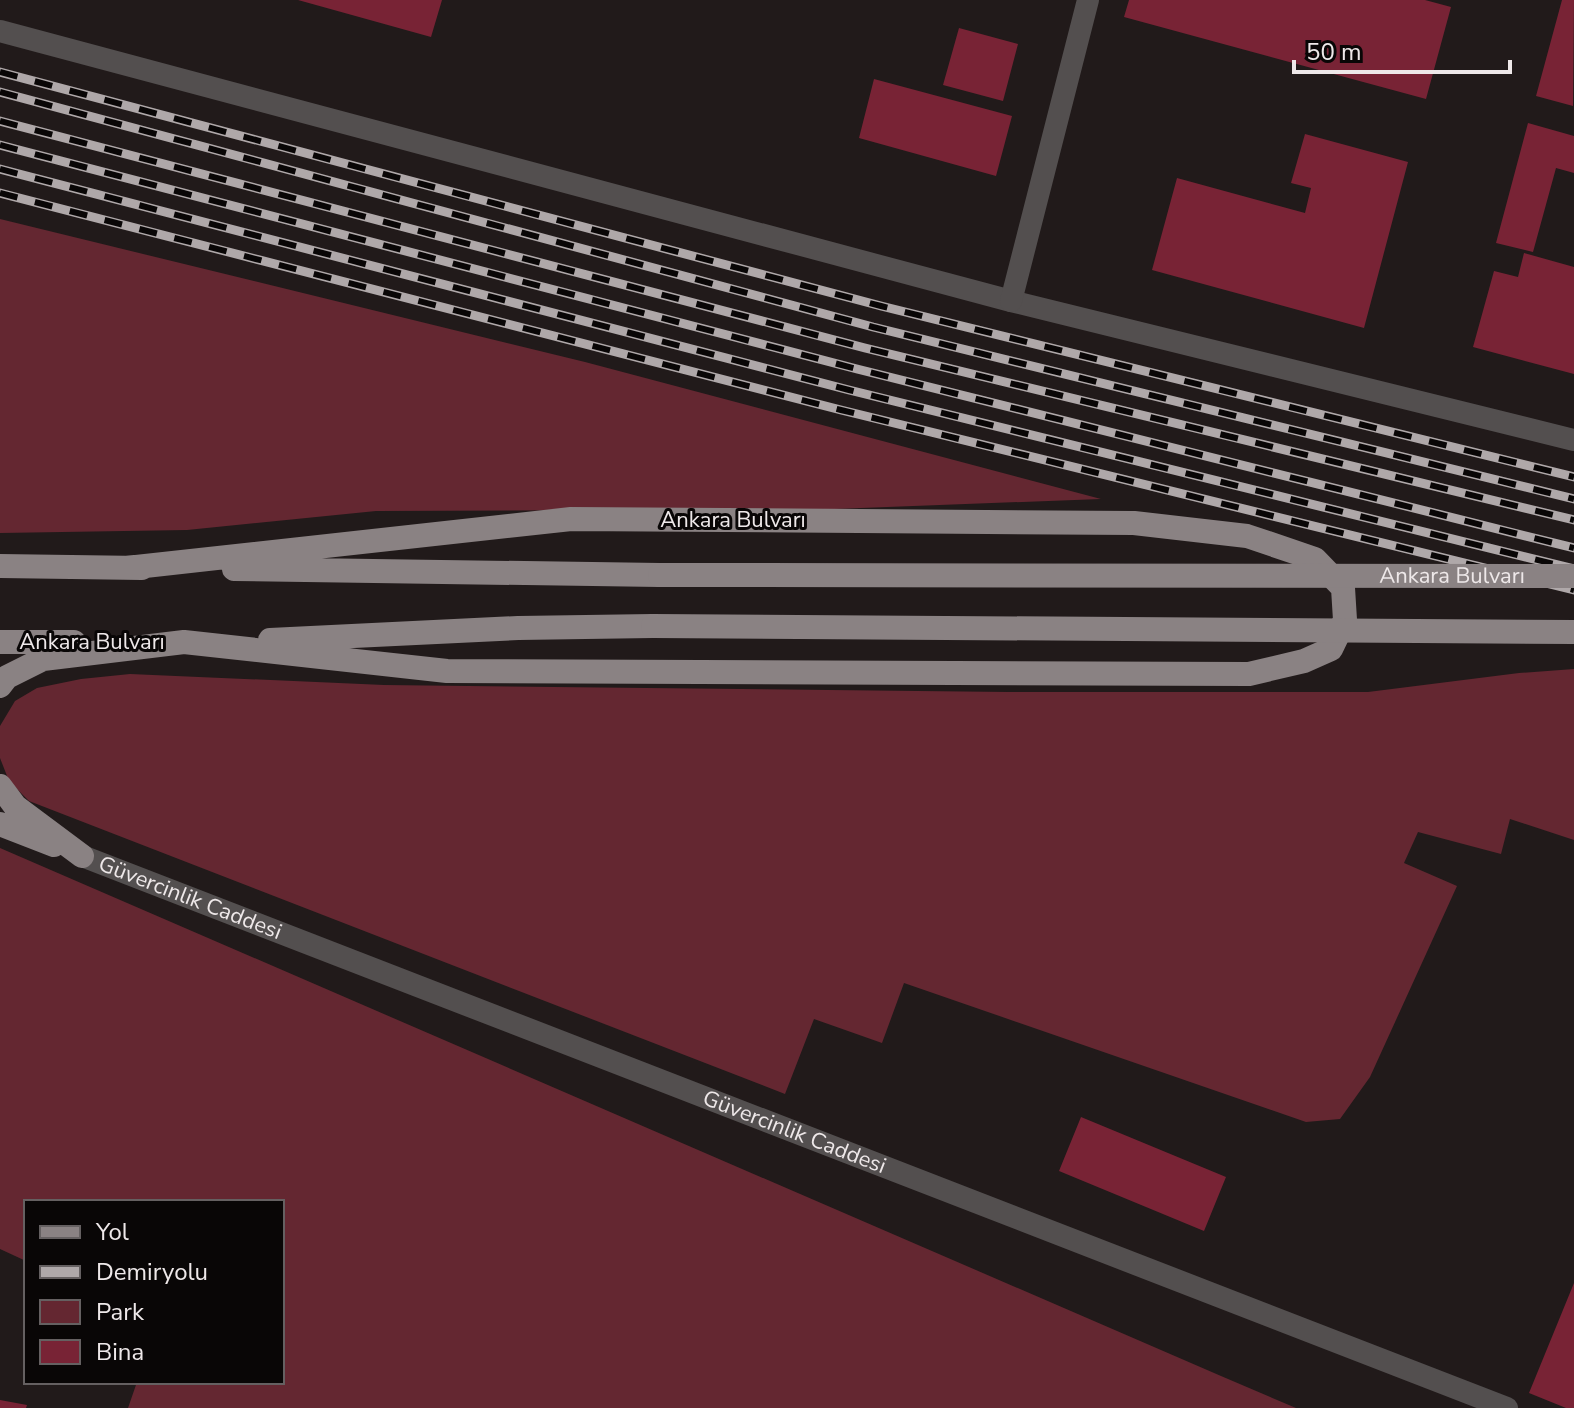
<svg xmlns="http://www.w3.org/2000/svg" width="1574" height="1408" font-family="'Nunito Sans',sans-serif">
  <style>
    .green { fill: #642731 }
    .building { fill: #782335 }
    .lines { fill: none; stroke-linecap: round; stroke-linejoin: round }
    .street { stroke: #534f4f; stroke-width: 22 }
    .primary { stroke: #8a8283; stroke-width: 24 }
    .rail-casing { stroke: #afa8a9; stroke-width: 9 }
    .rail { stroke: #090606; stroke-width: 6; stroke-dasharray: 18; stroke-linecap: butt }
    .primary-bridge { stroke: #8a8283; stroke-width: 24 }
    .labels { text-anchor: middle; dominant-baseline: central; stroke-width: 6; stroke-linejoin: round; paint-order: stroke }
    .street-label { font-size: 22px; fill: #eee8e9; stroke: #090606 }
  </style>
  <rect width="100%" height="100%" fill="#211a1a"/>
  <path class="green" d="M0,219l585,143 516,137 -266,10 -459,2 -189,19 -187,3z
    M1574,669v171l-64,-21 -9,35 -83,-22 -14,31 53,23 -87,191 -30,42 -34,3 -402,-139 -22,60 -68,-24 -29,75 -756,-293 -20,-20 -9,-23v-32l15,-25 22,-13 44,-9 49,-5 254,11 624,7h360l151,-19z
    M0,848l1221,528 75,32h-1168l9,-26h145v-180h-256v59l-26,-12z"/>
  <path class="building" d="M298,0h144l-11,37z
    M1129,0h296l26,7 -25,92 -302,-82z
    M1562,0h12l-1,106 -37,-10z
    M959,28l59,16 -15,57 -60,-16z
    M874,79l138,37 -16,60 -137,-38z
    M1528,123l46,13v37l-18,-5 -23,84 -37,-9z
    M1305,134l103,28 -44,166 -212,-58 25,-92 128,35 6,-25 -20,-5z
    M1524,253l50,14v107l-101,-27 21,-76 24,6z
    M1081,1117l145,60 -22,54 -145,-60z
    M1574,1283v125h-8l-37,-15z
    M0,1400l27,5 -1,3h-26z"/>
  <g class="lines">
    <g class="street">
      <path d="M0,31l1011,270 563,139"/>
      <path d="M1011,301l77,-301"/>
      <path id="s1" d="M82,856l1425,552"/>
    </g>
    <path class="primary" d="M0,566l142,2
      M234,569l426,6
      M270,640l248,-12 135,-2
      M0,642h74
      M0,686l7,-9 36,-18 141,-17 263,29 802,3 55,-13 27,-12 14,-29 -2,-32 -28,-29 -68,-23 -113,-13 -563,-4 -444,49
      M0,786l15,20 67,50
      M0,824l54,21"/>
    <defs>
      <path id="rail" d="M0,72l881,234 693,171
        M0,92l873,235 701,172
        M0,121l865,227 709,172
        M0,145l857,224 717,179
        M0,169l849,221 725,179
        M0,193l841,217 733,180"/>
    </defs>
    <use href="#rail" class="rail-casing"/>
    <use href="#rail" class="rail"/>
    <g class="primary-bridge">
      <path id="s2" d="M660,575l914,1"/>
      <path d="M653,626l921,6"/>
    </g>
  </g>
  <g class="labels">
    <g class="street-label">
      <text x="733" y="520">Ankara Bulvarı</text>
      <text stroke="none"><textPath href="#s2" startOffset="792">Ankara Bulvarı</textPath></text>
      <text x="92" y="642">Ankara Bulvarı</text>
      <text stroke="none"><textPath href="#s1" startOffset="116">Güvercinlik Caddesi</textPath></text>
      <text stroke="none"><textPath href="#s1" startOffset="764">Güvercinlik Caddesi</textPath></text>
    </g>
  </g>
  <rect x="24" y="1200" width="260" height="184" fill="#090606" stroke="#656061" stroke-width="2"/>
  <rect x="40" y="1226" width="40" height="12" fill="#8a8283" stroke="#656061" stroke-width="2"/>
  <text x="96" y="1240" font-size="24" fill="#eee8e9">Yol</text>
  <rect x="40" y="1266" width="40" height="12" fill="#afa8a9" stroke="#656061" stroke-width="2"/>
  <text x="96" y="1280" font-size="24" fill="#eee8e9">Demiryolu</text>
  <rect x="40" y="1300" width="40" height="24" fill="#642731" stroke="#656061" stroke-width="2"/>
  <text x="96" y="1320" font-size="24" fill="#eee8e9">Park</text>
  <rect x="40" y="1340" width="40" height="24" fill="#782335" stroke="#656061" stroke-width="2"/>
  <text x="96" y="1360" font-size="24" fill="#eee8e9">Bina</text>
  <path d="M1294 60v12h216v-12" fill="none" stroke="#eee8e9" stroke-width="4"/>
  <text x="1306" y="60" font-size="24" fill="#eee8e9" stroke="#090606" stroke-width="6" paint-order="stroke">50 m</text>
</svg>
